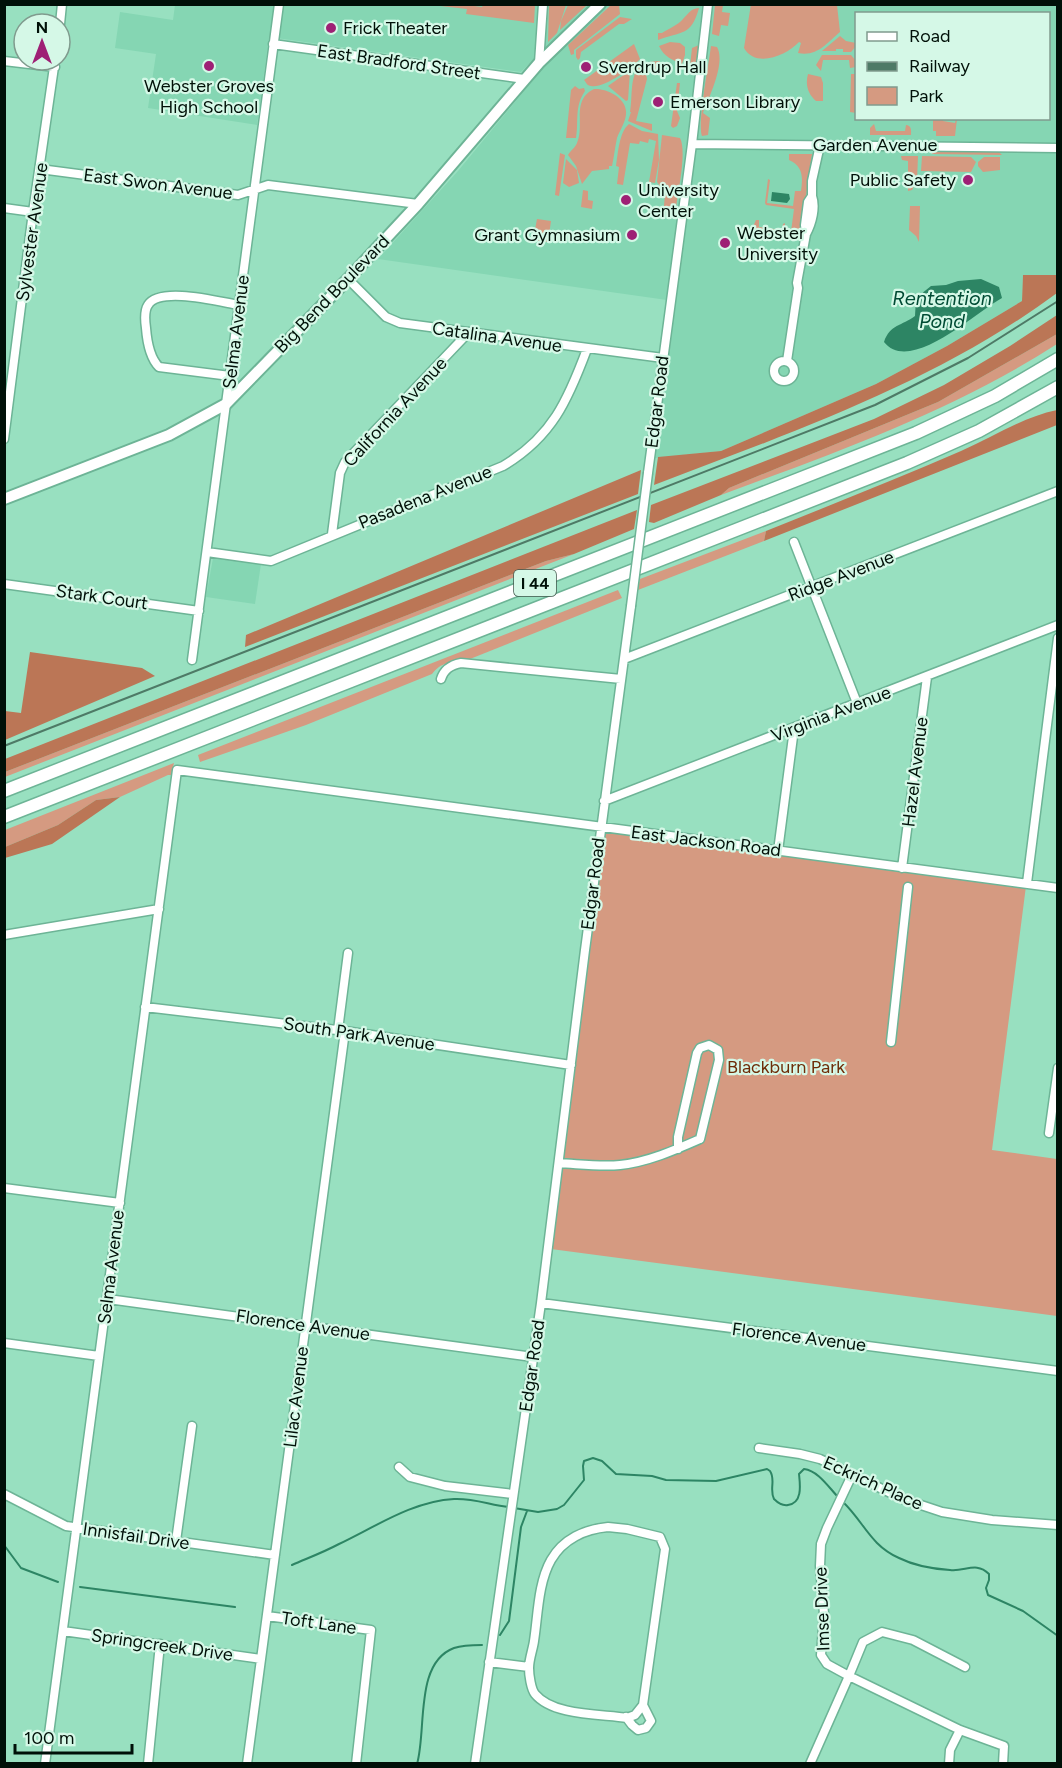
<svg xmlns="http://www.w3.org/2000/svg" width="1062" height="1768" font-family="Figtree,sans-serif">
  <style>
    .built { fill: #85d6b3; fill-rule: evenodd }
    .green { fill: #d59a81 }
    .forest { fill: #bb7656 }
    .water { fill: #2d8564 }
    .lines { fill: none; stroke-linecap: round; stroke-linejoin: round }
    .stream { stroke: #2d8564; stroke-width: 2 }
    .minor-casing { stroke: #6db496; stroke-width: 11 }
    .major-casing { stroke: #6db496; stroke-width: 14 }
    .highway-casing { stroke: #6db496; stroke-width: 15 }
    .minor { stroke: #fff; stroke-width: 8 }
    .major { stroke: #fff; stroke-width: 10 }
    .highway { stroke: #fff; stroke-width: 12 }
    .rail { stroke: #4e7a66; stroke-width: 2 }
    .minor-bridge-casing { stroke: #6db496; stroke-width: 11; stroke-linecap: butt }
    .minor-bridge { stroke: #fff; stroke-width: 8 }
    .poi-dot { fill: #9e2075; stroke: #d5f8e7; stroke-width: 2 }
    .labels { text-anchor: middle; dominant-baseline: central; stroke-width: 4.5; stroke-linejoin: round; paint-order: stroke }
    .shield { fill: #d5f8e7; stroke: #40564b; stroke-width: 1.5 }
    .shield-label { font-size: 16px; font-weight: bold; fill: #001008 }
    .poi-label { font-size: 18px; fill: #001008; stroke: #d5f8e7; text-anchor: start }
    .street-label { font-size: 18px; fill: #001008; stroke: #d5f8e7 }
    .park-label { font-size: 18px; fill: #6d2c07; stroke: #d5f8e7 }
    .water-label { font-size: 20px; font-style: italic; fill: #004b34; stroke: #d5f8e7 }
  </style>
  <rect width="100%" height="100%" fill="#98e0c0"/>
  <path class="built" d="M175,5h365l-3,51 -16,16 -252,-35 -12,88 -109,-17 8,-54 -41,-6 5,-36 53,8z
    M547,5h510v139l-86,-1 -1,8 87,2v122h-34l-1,26 -75,45 -71,38 -155,67 -66,7 19,-157 -296,-42 80,-88 85,-103zM856,14h192v104h-192z
    M213,558l48,6 -6,40 -49,-7z"/>
  <path class="green" d="M751,4l86,1 3,27c-13,11 -23,25 -42,21l3,-10 -2,-1c-12,13 -43,27 -55,6z
    M483,5h52l-1,18 -68,-9 1,-5 -35,-4h35l15,2z
    M549,5h17l-9,28 -9,9z
    M568,5h19l-27,25 1,-9z
    M611,5h8l1,9 -46,36v4l-3,1 -3,-10z
    M715,5h8l-1,7 8,1 -2,13 -7,-1 -2,11 -7,-2z
    M699,8c-8,29 -18,23 -41,32v-7h4c6,-4 16,-8 21,-14 6,-6 7,-10 16,-11z
    M620,17l12,2 -8,5h-5l-38,28 -1,6 -2,2 -2,-3v-7z
    M840,36l6,5 10,2v3l-5,6h-8v-3h-7v2h-14z
    M670,42l10,1 5,4v8l-3,9c-9,-4 -18,-7 -23,-18z
    M634,44l6,15c-8,9 -37,30 -49,27 -4,0 -5,-4 -7,-6z
    M699,45l-3,28 -3,-1 -3,-6 2,-18z
    M711,46l6,1c9,16 -8,50 -14,66l7,5 -2,17 -6,1c-5,-11 7,-74 9,-90z
    M822,55h29l5,6v6l-6,1 -1,-8h-26l-2,11 -5,-6z
    M658,61h2l-2,12 -7,-3 -5,4 1,5 -11,42 16,3v7l-24,-10 3,-9h-1c3,-18 -1,-34 11,-49z
    M630,72l-2,28 -2,1 -18,-15 17,-12z
    M808,74l13,3 2,6v18h-7c-8,-7 -11,-16 -8,-27z
    M851,74h5v39l-6,-1z
    M677,83h3l-3,28 3,7 -3,8 -4,2 -2,-2z
    M575,86l4,3 5,-1 1,3c-11,16 -6,30 -9,47h-10l5,-48z
    M594,89c12,-1 31,8 32,22 1,9 -6,19 -9,27 -2,9 -3,19 -5,28h-3v3l-17,2 -10,13 -6,-18 -8,-11c3,-5 7,-7 9,-12 8,-18 -6,-43 17,-54z
    M933,119h10v2l12,2 1,-4h1l-2,17h-19v-5h-3z
    M629,124l13,7 16,3 1,26 -4,23 -6,-1 7,-41 -7,-2 -1,4 -8,-2 -1,3 -9,-1 -7,42 -6,-1 2,-17 -3,-1c2,-12 3,-34 13,-42z
    M874,124l2,7h29l1,-6c6,1 5,5 5,10h-41v-7z
    M662,135l18,3c7,13 -2,54 -4,70l-12,-2 1,-13 -8,-11z
    M932,151l67,1 3,3 -70,-1z
    M560,153l5,2 -6,41 -4,-1z
    M789,154h23l-12,86 -10,-1 4,-30 -28,-4 -1,-2 3,-24 2,1 -3,23 26,3 2,-15h6c2,-14 2,-25 -12,-31z
    M901,156h17l-1,25 -5,9 -4,1v-30l-6,-1z
    M922,156l49,1 5,5 -5,10 -50,-1z
    M984,157h16v13l-17,2 -5,-6v-4z
    M566,159l11,11 2,13 -10,4 -6,-4z
    M583,190l5,1v9l5,1 -1,8 -11,-2z
    M910,206h10l-1,36 -3,-6 -7,-6z
    M537,219l14,2 -3,21 -15,-2z
    M756,220h3v7l23,3 1,-6 2,-1 -1,14h-3v-5l-22,-3 -1,6 -4,-1 -2,-5z
    M1057,334v10c-104,67 -220,108 -336,151l8,-7 209,-86z
    M766,531l-2,10 -126,49 2,-11z
    M574,554l-569,223v-5l541,-211z
    M618,590l4,8 -157,63c-14,1 -24,1 -33,13l-126,51 -106,37 -2,-7z
    M174,763l-3,12h-3l-48,22 -24,3 -38,25 -53,22v-17z
    M602,830l424,56 -34,264 65,9v157l-506,-67z"/>
  <path class="forest" d="M1023,275h34v18c-120,89 -264,139 -403,192l4,-28 63,-6 155,-67 71,-38 75,-45z
    M1057,315v19l-119,68 -209,86 -8,7 -67,28 -5,-1 2,-17 223,-86 70,-34 66,-39z
    M1057,410v15l-293,116 2,-10c65,-26 130,-52 195,-80 32,-14 62,-34 96,-41z
    M641,470l-3,24 -393,153 1,-12z
    M637,510l-3,19 -60,25 -28,7 -541,211v-13z
    M30,652l112,16 13,8 -150,64v-29l16,2z
    M120,797l-68,47 -47,14v-11l53,-22 38,-25z"/>
  <path class="water" d="M772,192l17,2 1,5 -3,4 -16,-2z
    M981,279l18,8 3,11c-26,14 -92,77 -118,44 6,-18 18,-16 31,-26l1,-18 15,-12 15,-1 12,-4z"/>
  <g class="lines">
    <path class="stream" d="M843,1502c21,20 27,43 56,56 14,7 35,11 51,12 15,2 26,-9 39,4v6l-3,8 2,7 35,16 35,25
      M514,1508l24,4 19,-3 7,-4 20,-25 -1,-14 1,-5 9,-3 9,3 14,13 36,2 14,4 50,1 51,-12 3,2c6,9 -1,18 4,28 4,4 8,7 14,6 15,-2 12,-21 11,-31l5,-5c15,2 25,19 35,29
      M4,1545l17,23 37,14
      M292,1565c16,-7 32,-13 47,-21 36,-17 74,-43 115,-45 20,-1 36,6 55,8
      M80,1587l155,20
      M500,1635l9,-14 12,-94 6,-16
      M417,1764c10,-34 -3,-101 37,-116 9,-3 19,-3 28,-3"/>
    <defs>
      <path id="minor" d="M60,24l2,-20
        M273,44l251,35
        M4,61l51,6
        M539,63l4,-59
        M692,144l366,4
        M40,169l198,26 30,-10 150,19
        M4,208l29,4
        M806,234c6,-11 10,-27 6,-38
        M348,279l38,38 14,6 263,35
        M787,361l11,-73 -1,-5 9,-49 -1,-9 3,-23 4,-6v-15l8,-36
        M774 371a10 10 0 1 1 20 0a10 10 0 1 1-20 0Z
        M230,376l-71,-9c-9,-9 -12,-26 -13,-39 -1,-7 -2,-17 2,-23 12,-19 72,-3 91,0
        M4,439l29,-227 22,-152
        M648,473l44,-329 16,-140
        M332,534l8,-61 5,-11 124,-130
        M794,542l63,161
        M207,552l64,9 232,-95c49,-29 65,-66 84,-117
        M4,584l195,27
        M624,659l434,-168
        M192,660l87,-656
        M441,679c3,-10 10,-14 20,-16l160,16
        M604,801l454,-176
        M778,851l16,-122
        M902,868l25,-191
        M1027,883l31,-245
        M4,935l155,-26
        M145,1007l200,24 226,34
        M338,1030l10,-77
        M891,1042l17,-155
        M1049,1133l9,-65
        M559,1163c20,1 41,4 61,2 28,-3 55,-15 80,-26l19,-79 -1,-10 -9,-5 -9,3 -3,5 -19,84v12
        M4,1188l116,15
        M108,1299l425,58
        M541,1303l517,68
        M4,1343l95,13
        M759,1448l41,6 20,5 83,40 39,13 50,8 66,5
        M399,1467l11,10 35,9 68,8
        M4,1494l62,32 209,29
        M608,1527l19,2 33,8 5,12 -22,156 -8,10 -8,3c-26,-4 -74,-2 -92,-24 -4,-5 -6,-19 -6,-26 0,-9 4,-19 5,-27 4,-26 4,-58 17,-81 12,-21 34,-31 57,-33z
        M176,1541l16,-115
        M267,1616l104,14 -15,134
        M63,1631l198,28
        M489,1662l40,5
        M965,1667l-52,-27 -31,-8 -19,10 -14,34 111,54 44,16 -1,18
        M626,1717l6,8 6,5 8,-2 5,-7 -8,-16
        M45,1764l132,-994 881,118
        M148,1764l12,-120
        M247,1764l98,-733
        M475,1764l66,-461 44,-353 46,-344
        M810,1764l39,-88 -22,-12 -6,-9 3,-41 -4,-48 1,-22 6,-16 25,-53
        M949,1764l1,-14 10,-20"/>
      <path id="major" d="M4,499l165,-64 57,-31 122,-125 70,-75 121,-141 61,-59"/>
      <path id="highway" d="M4,791l912,-358 79,-37 63,-37
        M4,817l903,-354 72,-32 79,-44"/>
    </defs>
    <use href="#minor" class="minor-casing"/>
    <use href="#major" class="major-casing"/>
    <use href="#highway" class="highway-casing"/>
    <use href="#minor" class="minor"/>
    <use href="#major" class="major"/>
    <use href="#highway" class="highway"/>
    <path class="rail" d="M4,746l871,-341 93,-47 90,-57"/>
    <defs>
      <path id="minor-bridge" d="M631,606l17,-133"/>
    </defs>
    <use href="#minor-bridge" class="minor-bridge-casing"/>
    <use href="#minor-bridge" class="minor-bridge"/>
  </g>
  <g class="poi-dot">
    <circle cx="331" cy="28" r="6"/>
    <circle cx="209" cy="66" r="6"/>
    <circle cx="586" cy="67" r="6"/>
    <circle cx="658" cy="102" r="6"/>
    <circle cx="968" cy="180" r="6"/>
    <circle cx="626" cy="200" r="6"/>
    <circle cx="632" cy="235" r="6"/>
    <circle cx="725" cy="243" r="6"/>
  </g>
  <g class="labels">
    <rect class="shield" x="514" y="570" width="42" height="26" rx="4.5"/>
    <g class="shield-label">
      <text x="535" y="583">I 44</text>
    </g>
    <g class="poi-label">
      <text x="343" y="28">Frick Theater</text>
      <text x="598" y="67">Sverdrup Hall</text>
      <text x="209" y="86" text-anchor="middle">Webster Groves<tspan x="209" dy="21">High School</tspan></text>
      <text x="670" y="102">Emerson Library</text>
      <text x="956" y="180" text-anchor="end">Public Safety</text>
      <text x="638" y="190">University<tspan x="638" dy="21">Center</tspan></text>
      <text x="737" y="233">Webster<tspan x="737" dy="21">University</tspan></text>
      <text x="620" y="235" text-anchor="end">Grant Gymnasium</text>
    </g>
    <g class="street-label">
      <text transform="translate(399 62) rotate(8)">East Bradford Street</text>
      <text x="875" y="145">Garden Avenue</text>
      <text transform="translate(158 184) rotate(7)">East Swon Avenue</text>
      <text transform="translate(32 232) rotate(-82)">Sylvester Avenue</text>
      <text transform="translate(332 294) rotate(-46)">Big Bend Boulevard</text>
      <text transform="translate(236 332) rotate(-83)">Selma Avenue</text>
      <text transform="translate(497 337) rotate(8)">Catalina Avenue</text>
      <text transform="translate(657 402) rotate(-83)">Edgar Road</text>
      <text transform="translate(395 412) rotate(-47)">California Avenue</text>
      <text transform="translate(425 497) rotate(-22)">Pasadena Avenue</text>
      <text transform="translate(841 576) rotate(-21)">Ridge Avenue</text>
      <text transform="translate(102 597) rotate(8)">Stark Court</text>
      <text transform="translate(831 714) rotate(-21)">Virginia Avenue</text>
      <text transform="translate(915 772) rotate(-83)">Hazel Avenue</text>
      <text transform="translate(706 841) rotate(7)">East Jackson Road</text>
      <text transform="translate(593 884) rotate(-83)">Edgar Road</text>
      <text transform="translate(359 1034) rotate(8)">South Park Avenue</text>
      <text transform="translate(111 1267) rotate(-83)">Selma Avenue</text>
      <text transform="translate(303 1325) rotate(8)">Florence Avenue</text>
      <text transform="translate(799 1337) rotate(7)">Florence Avenue</text>
      <text transform="translate(532 1366) rotate(-82)">Edgar Road</text>
      <text transform="translate(296 1397) rotate(-83)">Lilac Avenue</text>
      <text transform="translate(873 1483) rotate(24)">Eckrich Place</text>
      <text transform="translate(136 1536) rotate(8)">Innisfail Drive</text>
      <text transform="translate(822 1609) rotate(-92)">Imse Drive</text>
      <text transform="translate(319 1623) rotate(8)">Toft Lane</text>
      <text transform="translate(162 1645) rotate(8)">Springcreek Drive</text>
    </g>
    <g class="park-label">
      <text x="786" y="1067">Blackburn Park</text>
    </g>
    <g class="water-label">
      <text x="942" y="298">Rentention<tspan x="942" dy="23">Pond</tspan></text>
    </g>
  </g>
  <rect width="1062" height="1768" fill="none" stroke="#001008" stroke-width="12"/>
  <rect x="855" y="12" width="195" height="108" fill="#d5f8e7" stroke="#809b8e" stroke-width="1.5"/>
  <rect x="867" y="32" width="30" height="9" fill="#ffffff" stroke="#809b8e" stroke-width="1.5"/>
  <text x="909" y="42" font-size="18" fill="#001008">Road</text>
  <rect x="867" y="62" width="30" height="9" fill="#4e7a66" stroke="#809b8e" stroke-width="1.5"/>
  <text x="909" y="72" font-size="18" fill="#001008">Railway</text>
  <rect x="867" y="87" width="30" height="18" fill="#d59a81" stroke="#809b8e" stroke-width="1.5"/>
  <text x="909" y="102" font-size="18" fill="#001008">Park</text>
  <g transform="translate(42 42)"><circle r="28" fill="#d5f8e7" stroke="#809b8e" stroke-width="1.5"/>
  <path d="M0-4.5L10 22L0 15L-10 22Z" fill="#9e2075"/>
  <text y="-9" font-size="16" font-weight="bold" text-anchor="middle" fill="#001008">N</text>
  </g>
  <path d="M15 1744v9h117v-9" fill="none" stroke="#001008" stroke-width="3"/>
  <text x="24" y="1744" font-size="18" fill="#001008" stroke="#d5f8e7" stroke-width="4.5" paint-order="stroke">100 m</text>
</svg>
